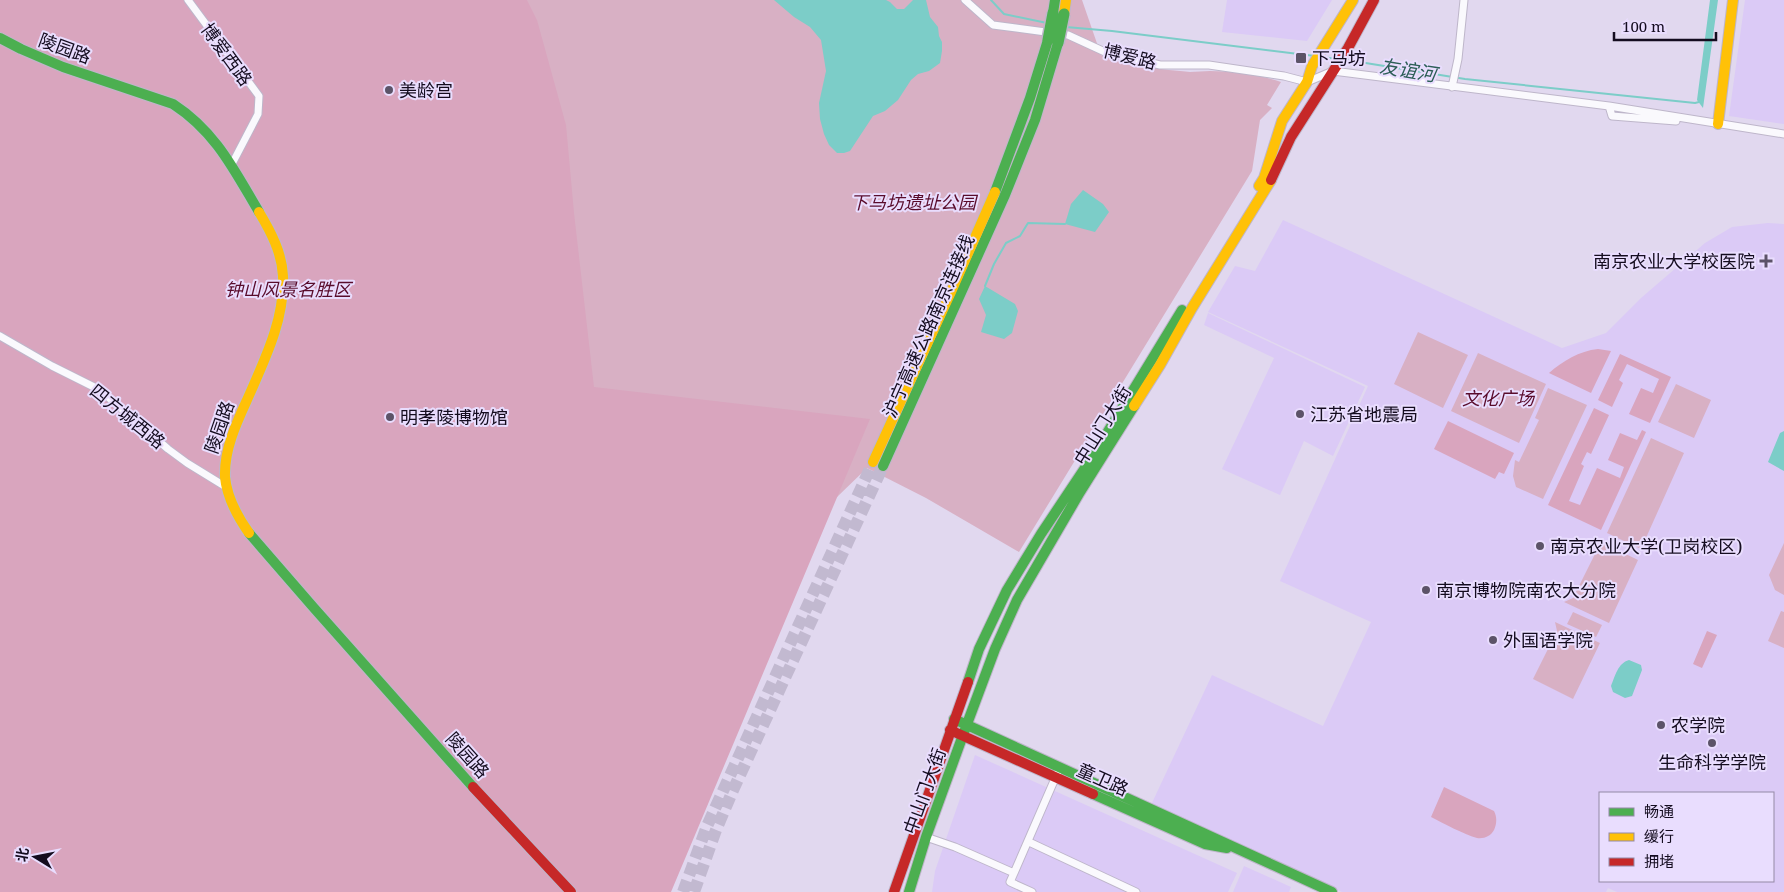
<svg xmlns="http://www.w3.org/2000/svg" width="1784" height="892" font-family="'Noto Serif','Noto Sans SC',serif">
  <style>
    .built { fill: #dbcaf6; fill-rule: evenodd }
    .green { fill: #d8b0c4 }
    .forest { fill: #d9a5be }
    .water { fill: #7ccdc8 }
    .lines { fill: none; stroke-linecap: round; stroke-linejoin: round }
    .stream { stroke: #7ccdc8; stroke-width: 2 }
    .highway-tunnel { stroke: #c2b9d0; stroke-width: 12; stroke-dasharray: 12 6; stroke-linecap: butt }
    .street-casing { stroke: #beb6ca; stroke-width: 9 }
    .fast-casing { stroke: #beb6ca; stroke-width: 12 }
    .slow-casing { stroke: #beb6ca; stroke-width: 12 }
    .jam-casing { stroke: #beb6ca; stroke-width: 12 }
    .street { stroke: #faf9fd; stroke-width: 7 }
    .fast { stroke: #4caf50; stroke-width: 10 }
    .slow { stroke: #ffc107; stroke-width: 10 }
    .jam { stroke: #c62828; stroke-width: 10 }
    .fast-bridge-casing { stroke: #beb6ca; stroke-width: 14; stroke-linecap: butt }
    .fast-bridge { stroke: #4caf50; stroke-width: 11 }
    .poi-dot { fill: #5c5368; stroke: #e9ddfe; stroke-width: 2 }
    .labels { text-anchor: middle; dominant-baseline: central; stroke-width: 4; stroke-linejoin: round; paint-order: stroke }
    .street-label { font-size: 18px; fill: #140c1f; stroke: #e9ddfe }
    .poi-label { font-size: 18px; fill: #140c1f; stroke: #e9ddfe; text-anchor: start }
    .park-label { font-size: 18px; font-style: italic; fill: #590b2b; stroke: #e9ddfe }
    .water-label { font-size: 19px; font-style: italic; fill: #2c5e56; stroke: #e9ddfe }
  </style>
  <rect width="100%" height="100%" fill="#e1d8ef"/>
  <path class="built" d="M1227,0h105l-25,41 -85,-9z
    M1745,0h39v124l-55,-8z
    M1283,220l279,128 44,-15 35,-35 64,-55 27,-16 36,-4 16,1v668h-167l-9,-4 -2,4h-264l-191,-87 61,-130 111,51 48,-104 -91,-41 88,-195 -160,-74 27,-46 20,5zM1600,793h173v88h-173z
    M1208,313l157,74 -32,69 -29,-15 -24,54 -58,-26 52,-111 -70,-33z
    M975,755l262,118 -9,19h-296l3,-21z
    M1244,866l47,21 -2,5h-56z"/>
  <path class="green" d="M0,0h1082l19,55c21,10 65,15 89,17 7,0 13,-1 20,-1 21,0 51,4 71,11l-14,23 5,3 -12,12 -8,51 -233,381 -93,-54 -59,-30 -30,29 -837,395z
    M1418,332l50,23 -25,53 -49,-24z
    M1478,353l68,31 -27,59 -68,-32z
    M1676,384l35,16 -17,38 -36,-16z
    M1548,388l39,17 -44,94 -27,-12 -3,-11 2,-16 4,2 20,-42 -4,-2z
    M1651,438l33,15 -43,96 -34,-16z
    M1601,542l37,18 -29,63 -45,-21 9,-4z
    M1784,543v52l-9,-5 -6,-15z
    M1781,611l3,1v36l-16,-7z
    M1573,612l29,13 -6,12 -29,-13z
    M1555,622l45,21 -27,56 -40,-20 24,-48z"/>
  <path class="forest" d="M0,0h527l10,20 29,105 8,88 20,174 276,32 -199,473h-671z
    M1598,349l13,2 -20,42 -42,-20c14,-12 30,-22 49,-24z
    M1620,354l51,23 -21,46 -21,-9 12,-26 12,5 6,-14 -32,-15 -8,16 4,3 -11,24 -14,-7z
    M1594,408l15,7 -18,39 -4,-2 -6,12 3,2 -15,35 11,4 17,-37 23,10 4,-11 -16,-7 12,-27 17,7 5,-10 4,2 -45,98 -53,-25z
    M1448,421l66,32 -10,21 -5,-2 -4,7 -61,-30z
    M1707,631l10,4 -15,33 -9,-4z
    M1444,787l50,24c3,6 3,12 0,19 -3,6 -10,9 -17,8 -12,-3 -34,-15 -46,-21z"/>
  <path class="water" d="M774,0h112l4,2 7,7h7l9,-9h13l4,17 8,10 1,9 3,6v9l-2,12 -11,8 -11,3 -7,6 -13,20 -13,11 -12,5 -23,35 -6,2h-7l-8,-8 -5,-11 -4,-15 -1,-16 7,-32 -5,-31 -11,-13 -16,-10z
    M1710,0h8l-15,108 -6,-8z
    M1083,190l20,14 6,8 -14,20 -30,-8 6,-20z
    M985,286l30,18 3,7 -6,22 -8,6 -23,-7 5,-17 -7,-16z
    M1784,431v40l-16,-9 12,-29z
    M1629,660l12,5 1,5 -10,26 -7,2 -12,-6 -2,-6c4,-10 7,-23 18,-26z"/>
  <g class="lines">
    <path class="stream" d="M991,0l13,14 43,9
      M1066,27l46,4 203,25
      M1322,57l15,2
      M1347,60l118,19 230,24 4,-1
      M985,286l9,-22 12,-21 14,-7 8,-13 37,1"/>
    <path class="highway-tunnel" d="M683,892l24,-66 166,-364
      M694,892l22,-62 18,-42 149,-322"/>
    <defs>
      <path id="street" d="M188,0l71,96 -1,18 -26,50
        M965,0l28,25 75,10 37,17 55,13h49l75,11 23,6 26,-11 276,35 175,28
        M1452,87l6,-28 6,-59
        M1609,106l3,10 64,5
        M0,336l52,30 48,24 68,59 19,14 39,24
        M926,837l29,10 59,26 -4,9 22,10
        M1029,842l107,50
        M1014,873l46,-106"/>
      <path id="fast" d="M1053,13l2,-13
        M0,38l21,11 42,18 110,37c43,28 61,66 86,108
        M995,192l35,-94 18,-58
        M883,466l122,-271 30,-75 23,-77
        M249,533l65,75 159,179
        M968,682l11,-33 28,-59 34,-56 52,-78 89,-146
        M954,719l378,173
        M1093,794l112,50 22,4
        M909,892l17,-55 41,-113 28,-75 22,-49 63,-108 54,-86"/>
      <path id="slow" d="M1064,14l2,-14
        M1718,124l15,-124
        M1259,186l5,-8 18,-57 25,-39 5,-16 41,-66
        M1134,406l26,-41 32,-57 79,-128
        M873,462l78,-170 44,-100
        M249,533c-12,-17 -22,-35 -24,-56 -1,-27 11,-53 22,-77 17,-39 38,-80 36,-124 -1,-23 -12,-44 -24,-64"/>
      <path id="jam" d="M1271,180l20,-43 57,-89 26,-48
        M950,730l143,64
        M473,787l98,105
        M894,892l74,-210"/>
    </defs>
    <use href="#street" class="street-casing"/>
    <use href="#fast" class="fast-casing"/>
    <use href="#slow" class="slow-casing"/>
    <use href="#jam" class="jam-casing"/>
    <use href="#street" class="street"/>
    <use href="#fast" class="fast"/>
    <use href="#slow" class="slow"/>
    <use href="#jam" class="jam"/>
    <defs>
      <path id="fast-bridge" d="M1048,40l5,-27
        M1058,43l6,-29"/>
    </defs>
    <use href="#fast-bridge" class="fast-bridge-casing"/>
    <use href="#fast-bridge" class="fast-bridge"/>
  </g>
  <g class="poi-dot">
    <rect x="1295" y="52" width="12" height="12" rx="2.5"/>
    <circle cx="389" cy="90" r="5"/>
    <path d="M1763.5 253.5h5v5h5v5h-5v5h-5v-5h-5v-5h5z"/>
    <circle cx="1300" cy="414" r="5"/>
    <circle cx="390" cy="417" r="5"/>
    <circle cx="1540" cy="546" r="5"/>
    <circle cx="1426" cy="590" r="5"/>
    <circle cx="1493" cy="640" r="5"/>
    <circle cx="1661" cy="725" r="5"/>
    <circle cx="1712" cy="743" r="5"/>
  </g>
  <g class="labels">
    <g class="street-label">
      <text transform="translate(65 48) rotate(20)">陵园路</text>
      <text transform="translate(227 54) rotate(54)">博爱西路</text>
      <text transform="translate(1130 56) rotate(14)">博爱路</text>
      <text transform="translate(928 326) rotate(-66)">沪宁高速公路南京连接线</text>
      <text transform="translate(128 416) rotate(39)">四方城西路</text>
      <text transform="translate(1102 425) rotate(-58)">中山门大街</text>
      <text transform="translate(219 427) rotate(-71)">陵园路</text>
      <text transform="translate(468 755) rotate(48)">陵园路</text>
      <text transform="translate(1103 779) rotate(24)">童卫路</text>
      <text transform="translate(924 791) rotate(-70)">中山门大街</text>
    </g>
    <g class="poi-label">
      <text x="1312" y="58">下马坊</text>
      <text x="399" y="90">美龄宫</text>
      <text x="1755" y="261" text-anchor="end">南京农业大学校医院</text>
      <text x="1310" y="414">江苏省地震局</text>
      <text x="400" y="417">明孝陵博物馆</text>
      <text x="1550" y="546">南京农业大学(卫岗校区)</text>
      <text x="1436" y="590">南京博物院南农大分院</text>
      <text x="1503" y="640">外国语学院</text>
      <text x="1671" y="725">农学院</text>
      <text x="1712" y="762" text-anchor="middle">生命科学学院</text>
    </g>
    <g class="park-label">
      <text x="913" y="202">下马坊遗址公园</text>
      <text x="288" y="289">钟山风景名胜区</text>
      <text x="1498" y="398">文化广场</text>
    </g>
    <g class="water-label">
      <text transform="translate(1408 70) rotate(9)">友谊河</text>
    </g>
  </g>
  <rect x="1599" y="792" width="175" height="90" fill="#e9ddfe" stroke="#9489a5"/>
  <rect x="1609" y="808" width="25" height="8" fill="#4caf50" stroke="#9489a5"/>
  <text x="1644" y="817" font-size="15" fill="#140c1f">畅通</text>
  <rect x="1609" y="833" width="25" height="8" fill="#ffc107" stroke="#9489a5"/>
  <text x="1644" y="842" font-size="15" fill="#140c1f">缓行</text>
  <rect x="1609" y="858" width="25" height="8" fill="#c62828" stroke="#9489a5"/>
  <text x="1644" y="867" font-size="15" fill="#140c1f">拥堵</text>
  <g transform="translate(35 857) rotate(280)" stroke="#e9ddfe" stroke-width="4" paint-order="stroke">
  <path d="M0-4L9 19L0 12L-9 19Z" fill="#140c1f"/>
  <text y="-8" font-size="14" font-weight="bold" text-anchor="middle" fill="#140c1f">北</text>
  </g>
  <path d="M1614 32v8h102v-8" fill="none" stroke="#140c1f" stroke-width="2.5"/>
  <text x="1622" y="32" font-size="15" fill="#140c1f" stroke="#e9ddfe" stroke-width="4" paint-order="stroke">100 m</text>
</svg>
